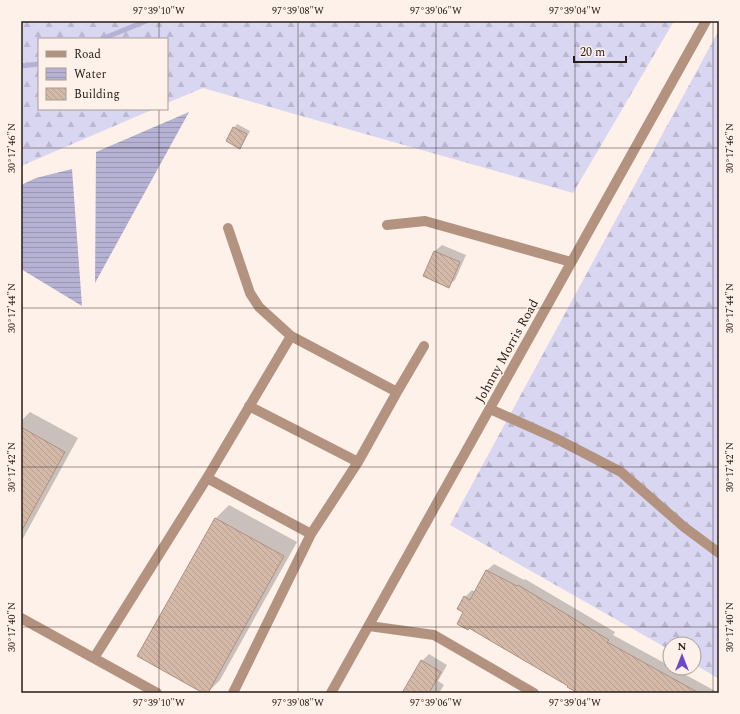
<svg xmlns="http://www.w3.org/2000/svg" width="740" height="714" font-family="Spectral,serif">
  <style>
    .forest { fill: url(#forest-firs) }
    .water { fill: url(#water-rules) }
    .shadow { fill: #0003 }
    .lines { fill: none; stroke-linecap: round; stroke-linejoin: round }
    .stream { stroke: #b6b2d3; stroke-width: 5 }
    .building { fill: url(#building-back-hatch); stroke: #ad9282 }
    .minor { stroke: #b3937f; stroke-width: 10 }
    .ticks { fill: none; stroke: #271c16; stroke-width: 1; stroke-opacity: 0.45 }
    .labels { text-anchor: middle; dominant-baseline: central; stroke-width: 3; stroke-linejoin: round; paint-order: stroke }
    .street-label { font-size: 13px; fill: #271c16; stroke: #fdf1ea }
    .neatline { fill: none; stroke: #271c16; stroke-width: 1.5 }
    .ticks-label { font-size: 10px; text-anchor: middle; fill: #271c16 }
  </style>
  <defs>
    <pattern id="forest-firs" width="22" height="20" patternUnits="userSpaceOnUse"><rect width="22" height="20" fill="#d9d6f2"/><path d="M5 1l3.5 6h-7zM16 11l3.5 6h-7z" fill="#bab7cf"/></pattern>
    <pattern id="water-rules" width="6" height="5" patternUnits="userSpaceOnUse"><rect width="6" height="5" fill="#b6b2d3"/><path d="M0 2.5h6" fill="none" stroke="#9c98b4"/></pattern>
    <pattern id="building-back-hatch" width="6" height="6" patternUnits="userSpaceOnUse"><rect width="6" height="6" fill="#d4b9a8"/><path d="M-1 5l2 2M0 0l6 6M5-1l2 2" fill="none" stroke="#b69e90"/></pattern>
  </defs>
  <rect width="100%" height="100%" fill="#fdf1ea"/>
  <path class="forest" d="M21,21h653l-101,172 -370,-105 -36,15v-64h-128v70h115l-133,57z
    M719,30v649l-25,-15v-20h-24v6l-220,-125z"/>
  <path class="water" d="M189,112l-94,171 1,-131z
    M72,169l10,137 -61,-37v-84l15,-7z"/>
  <path class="shadow" d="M237,124l13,7 -7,13 -3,4 -6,-20z
    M442,245l24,10 -11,25 -7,6 -24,-10 11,-25z
    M30,412l48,26 -57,104v-121z
    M229,505l68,37 -77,138 -13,13h-2l11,-175z
    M494,564l30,16 1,-1 90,53 -2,3 57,31v2h3l46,25h-140l-10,-8 -99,-57 -2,1 -4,-17 1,-15 7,-7 3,2 12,-22z
    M429,654l18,11 -9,16 6,4 -5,8h-36l19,-32z"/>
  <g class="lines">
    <path class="stream" d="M102,39l44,-18
      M21,66l18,-2"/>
  </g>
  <path class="building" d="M233,127l14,7 -7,15 -14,-8z
    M434,251l26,11 -11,26 -26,-12z
    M21,427l44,25 -44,80z
    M215,518l69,38 -76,137h-5l-66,-37z
    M486,570l31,16 1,-1 91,55 -2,2 92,51h-121l-11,-6 1,-1 -72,-42 -27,-16 -1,2 -11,-6 6,-12 -6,-3 7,-13 6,4z
    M421,660l20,12 -12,21h-27z"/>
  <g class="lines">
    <path class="minor" d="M387,225l38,-4 146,41
      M291,336l106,56 27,-46
      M249,406l109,56 -47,72
      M490,409l65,29 66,34 63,55 35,26
      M358,462l39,-70
      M207,478l84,-142 -32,-29 -9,-14 -22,-65
      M21,618l136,75
      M369,626l65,9 100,58
      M94,658l113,-180 104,56 -78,159
      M331,693l375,-672"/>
  </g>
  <path class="ticks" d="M159,21v18M298,21v672M436,21v672M575,21v672M713,21v672M159,109v584M21,148h698M21,308h698M21,467h698M21,627h698"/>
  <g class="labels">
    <g class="street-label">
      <text transform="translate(507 351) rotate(-61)">Johnny Morris Road</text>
    </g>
  </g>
  <rect width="740" height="714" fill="none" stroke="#fdf1ea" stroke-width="44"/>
  <rect x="38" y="38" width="130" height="72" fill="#fdf1ea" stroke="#a79c95"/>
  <rect x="46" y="51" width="20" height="6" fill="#b3937f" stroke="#a79c95"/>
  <text x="74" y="58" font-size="12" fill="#271c16">Road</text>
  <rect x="46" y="68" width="20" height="12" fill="url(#water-rules)" stroke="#a79c95"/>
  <text x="74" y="78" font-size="12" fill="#271c16">Water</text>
  <rect x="46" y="88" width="20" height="12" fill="url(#building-back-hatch)" stroke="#a79c95"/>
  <text x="74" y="98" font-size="12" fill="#271c16">Building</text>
  <g transform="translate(682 656)"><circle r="19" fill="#fdf1ea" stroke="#a79c95"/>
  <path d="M0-3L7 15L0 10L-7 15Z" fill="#6a4bc4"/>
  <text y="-6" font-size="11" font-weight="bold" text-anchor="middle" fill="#271c16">N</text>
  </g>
  <path d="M574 56v6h52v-6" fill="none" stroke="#271c16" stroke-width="2"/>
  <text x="580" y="56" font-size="12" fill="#271c16" stroke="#fdf1ea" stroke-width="3" paint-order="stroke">20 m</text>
  <rect x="22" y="22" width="696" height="670" class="neatline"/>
  <g class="ticks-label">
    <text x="159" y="14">97°39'10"W</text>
    <text x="298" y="14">97°39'08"W</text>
    <text x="436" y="14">97°39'06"W</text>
    <text x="575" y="14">97°39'04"W</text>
    <text transform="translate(11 148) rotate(-90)" y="4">30°17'46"N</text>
    <text transform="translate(729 148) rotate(-90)" y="4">30°17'46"N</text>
    <text transform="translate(11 308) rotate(-90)" y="4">30°17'44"N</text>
    <text transform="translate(729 308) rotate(-90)" y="4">30°17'44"N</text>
    <text transform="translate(11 467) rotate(-90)" y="4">30°17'42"N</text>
    <text transform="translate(729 467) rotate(-90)" y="4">30°17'42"N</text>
    <text transform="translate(11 627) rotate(-90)" y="4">30°17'40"N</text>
    <text transform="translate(729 627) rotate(-90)" y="4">30°17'40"N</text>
    <text x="159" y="706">97°39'10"W</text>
    <text x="298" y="706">97°39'08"W</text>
    <text x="436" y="706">97°39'06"W</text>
    <text x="575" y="706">97°39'04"W</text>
  </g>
</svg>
